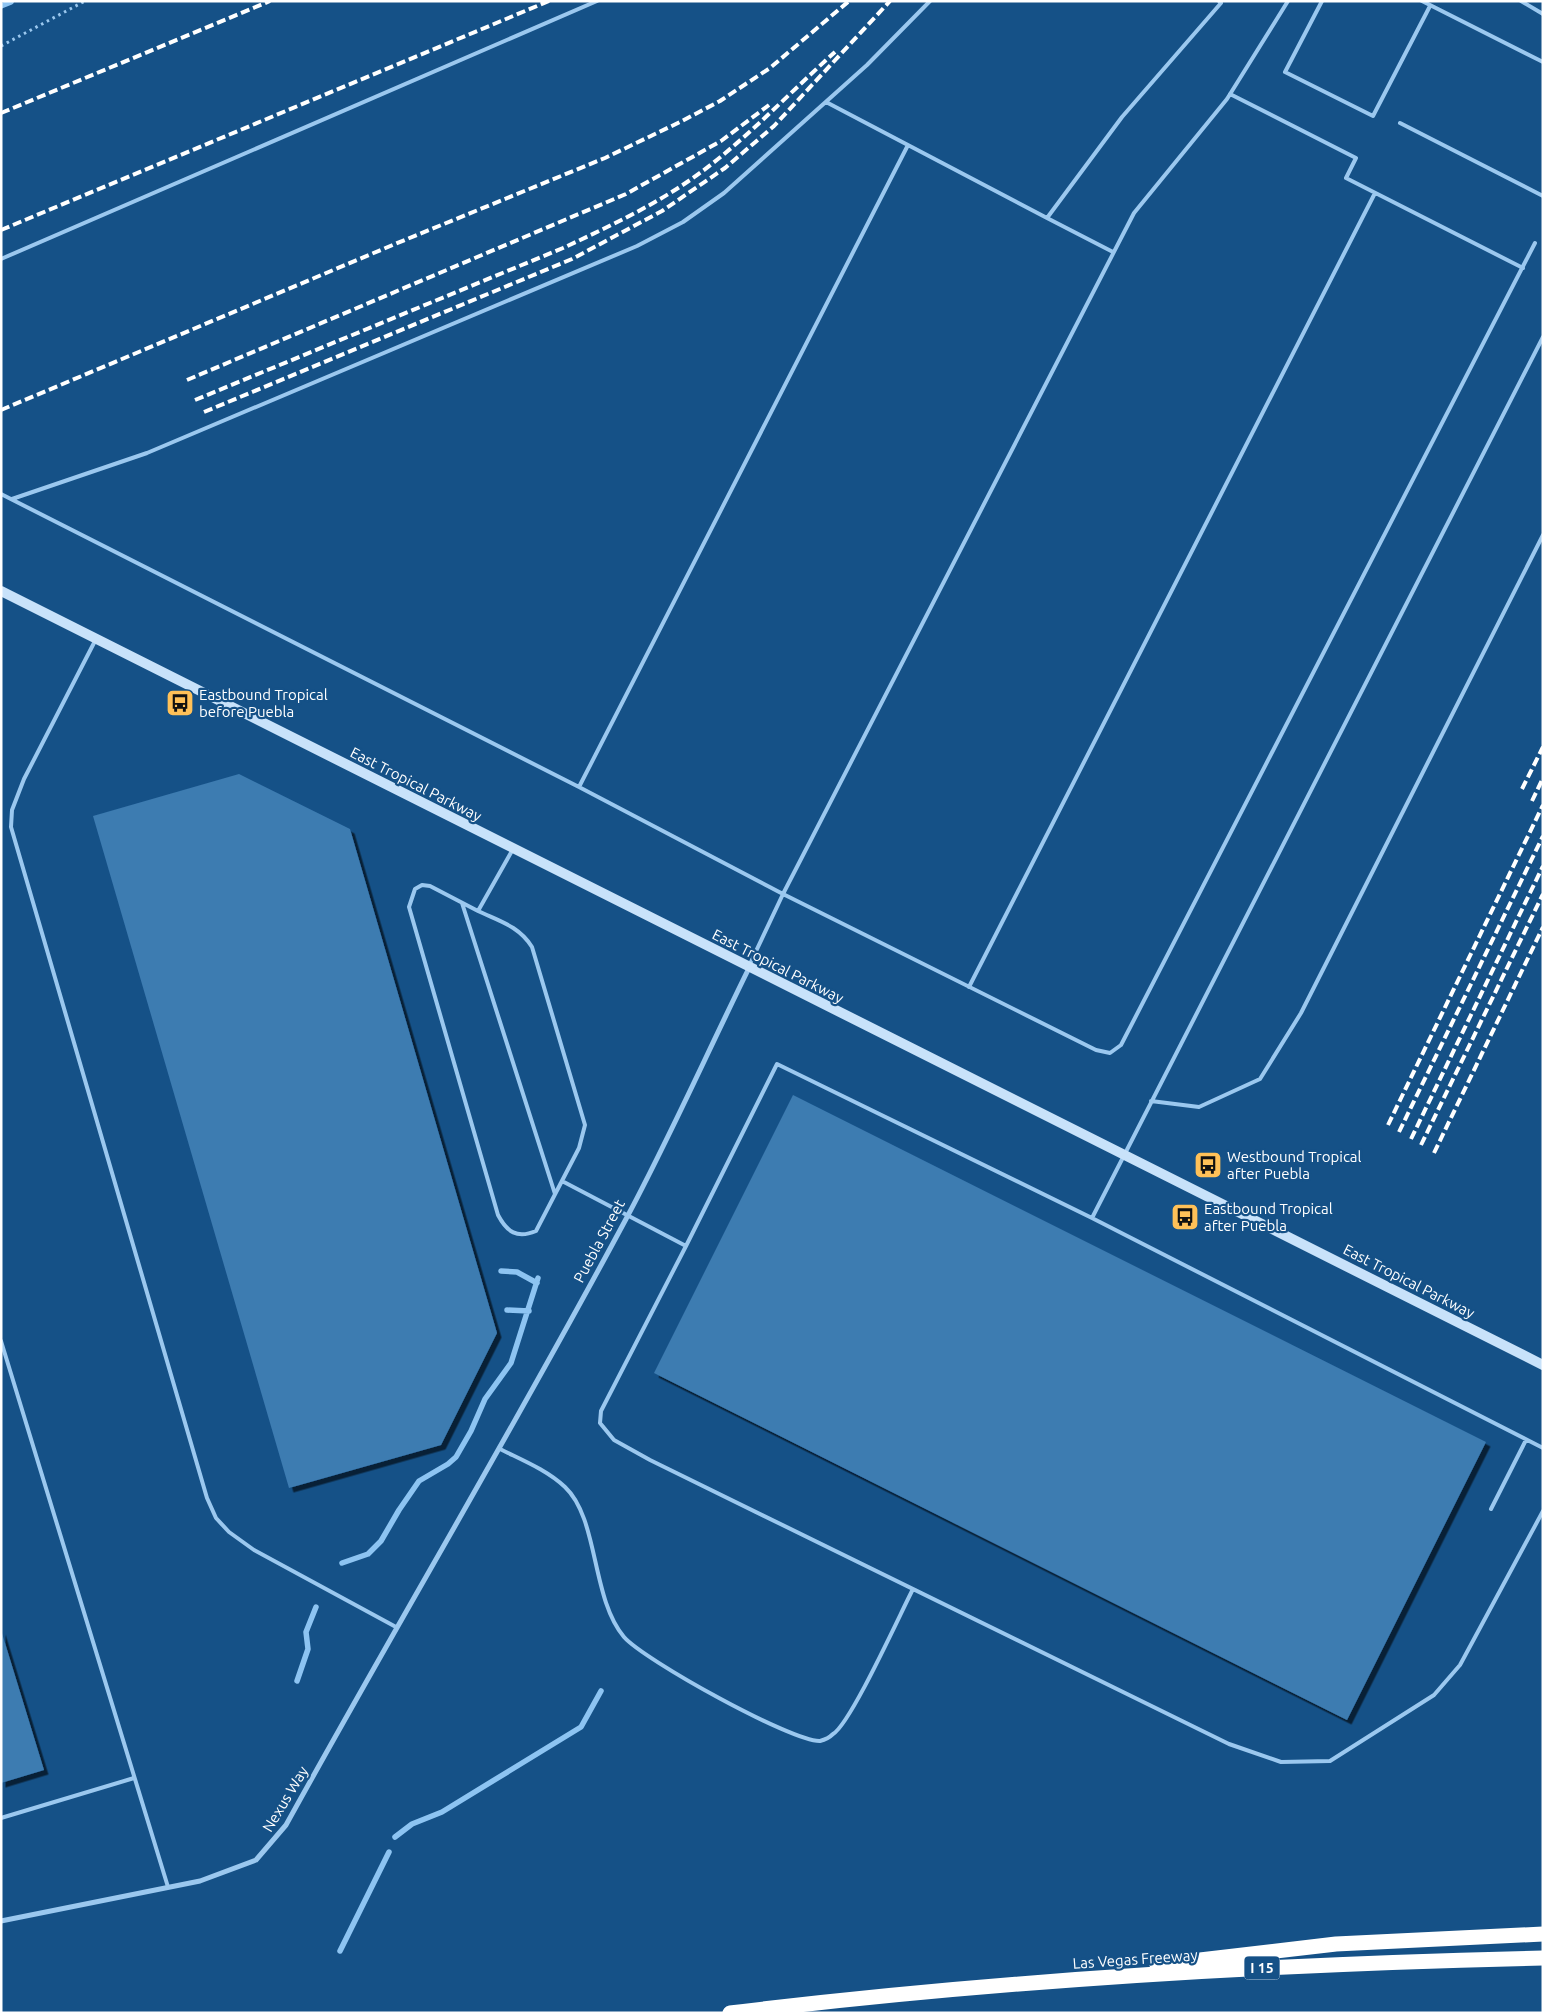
<svg xmlns="http://www.w3.org/2000/svg" width="1544" height="2014" font-family="Ubuntu,sans-serif">
  <style>
    .lines { fill: none; stroke-linecap: round; stroke-linejoin: round }
    .stream { stroke: #8dc4f2; stroke-width: 5.5 }
    .building { fill: #3d7bb1; filter: url(#shadow) }
    .path { stroke: #9bc8ef; stroke-width: 3; stroke-dasharray: 2.5 4; stroke-linecap: butt }
    .lane { stroke: #9bc8ef; stroke-width: 4 }
    .street { stroke: #9bc8ef; stroke-width: 5 }
    .secondary { stroke: #c8e2fa; stroke-width: 10 }
    .highway { stroke: #fff; stroke-width: 15 }
    .rail { stroke: #fff; stroke-width: 4; stroke-dasharray: 9 4; stroke-linecap: butt }
    .labels { text-anchor: middle; dominant-baseline: central; stroke-width: 4.5; stroke-linejoin: round; paint-order: stroke }
    .shield { fill: #155187; stroke: #b9cbdb; stroke-width: 1 }
    .shield-label { font-size: 14px; font-weight: bold; fill: #fff }
    .poi-label { font-size: 15px; fill: #fff; stroke: #155187; text-anchor: start }
    .street-label { font-size: 15px; fill: #fff; stroke: #155187 }
  </style>
  <defs>
    <filter id="shadow"><feDropShadow dx="4.5" dy="4.5" stdDeviation="0" flood-color="#0009"/></filter>
  </defs>
  <rect width="100%" height="100%" fill="#155187"/>
  <g class="lines">
    <path class="stream" d="M1,6l10,-4
      M501,1271l16,1 20,11
      M507,1310l22,1
      M342,1563l26,-9 13,-13 18,-31 20,-29 29,-17 8,-7 15,-26 14,-32 26,-36 27,-85
      M297,1681l11,-32 -2,-17 10,-25
      M395,1837l17,-13 30,-12 139,-85 20,-36
      M340,1951l49,-99"/>
  </g>
  <path class="building" d="M239,774l111,55 147,504 -56,112 -152,43 -196,-672z
    M793,1095l693,347 -139,278 -693,-347z
    M1,1630l43,140 -43,13z"/>
  <g class="lines">
    <path class="path" d="M1,46l84,-45"/>
    <path class="lane" d="M1322,1l-37,71 88,44 57,-110
      M1422,1l121,61
      M1521,1l22,13
      M1230,94l126,64 -10,20 177,90
      M826,102l221,116
      M1400,123l143,73
      M1113,252l-66,-34 75,-101 99,-114 -2,-2
      M1,259l596,-258
      M1,494l578,293 204,107 313,156 14,3 11,-8 414,-802
      M12,499l135,-46 490,-207 46,-24 41,-29 143,-128 63,-64
      M96,639l-72,140 -12,31 -1,17 196,671 9,20 13,14 25,18 142,77
      M579,787l329,-642
      M462,903l93,291
      M478,911c21,10 41,15 54,36l53,178 -6,23 -43,83c-19,8 -29,1 -38,-16l-89,-308 6,-18 7,-4 8,1 48,25 35,-62
      M749,966l34,-72 351,-681 93,-114 61,-98
      M969,987l406,-794
      M1151,1101l48,6 61,-28 41,-66 242,-478
      M562,1181l124,65
      M1092,1218l451,-881
      M1,1341l167,546
      M1543,1448l-451,-230 -315,-154 -91,182 -85,165 -1,12 14,17 36,20 579,284 52,18 49,-1 104,-66 26,-30 83,-154
      M500,1449c22,11 47,21 65,38 34,32 26,111 59,150 20,23 168,105 196,104 4,-1 10,-4 13,-7 18,-11 67,-120 80,-145
      M1491,1509l35,-69
      M1,1818l133,-40"/>
    <path class="street" d="M1,1921l199,-40 56,-21 30,-35c112,-203 231,-402 340,-606 44,-82 82,-168 123,-251"/>
    <path class="secondary" d="M1,591l1542,774"/>
    <path class="highway" d="M1157,1965l179,-21 207,-10
      M730,2013c270,-33 541,-49 813,-55"/>
    <path class="rail" d="M1,113l269,-112
      M1,230l548,-229
      M187,380l439,-186 95,-53 48,-36
      M195,400l368,-152c45,-21 90,-42 130,-70 52,-37 95,-84 142,-126
      M1,410l394,-166 210,-86 75,-36 40,-21 50,-33 79,-67
      M204,412l368,-153 90,-48 63,-43 49,-42 116,-125
      M1522,789l21,-42
      M1532,801l11,-23
      M1388,1125l155,-320
      M1399,1132l144,-296
      M1411,1139l132,-273
      M1421,1145l122,-251
      M1434,1153l109,-226"/>
  </g>
  <defs>
    <symbol id="bus-square" viewBox="-11 -11 22 22"><rect x="-9" y="-9" width="18" height="18" rx="4" fill="#ffc158" stroke="#155187"/><path d="M-5-6H5V4H4V6H2V4H-2V6H-4V4H-5ZM-3.5-4V0h7V-4ZM-3.5 1.2v1.5H-2V1.2ZM2 1.2v1.5H3.5V1.2Z" fill="#111"/></symbol>
  </defs>
  <g fill-rule="evenodd">
    <use href="#bus-square" x="164" y="687" width="32" height="32"/>
    <use href="#bus-square" x="1192" y="1149" width="32" height="32"/>
    <use href="#bus-square" x="1169" y="1201" width="32" height="32"/>
  </g>
  <g class="labels">
    <rect class="shield" x="1244.5" y="1956.5" width="35" height="23" rx="4"/>
    <g class="shield-label">
      <text x="1262" y="1968">I 15</text>
    </g>
    <g class="poi-label">
      <text x="199" y="694">Eastbound Tropical<tspan x="199" dy="17">before Puebla</tspan></text>
      <text x="1227" y="1156">Westbound Tropical<tspan x="1227" dy="17">after Puebla</tspan></text>
      <text x="1204" y="1208">Eastbound Tropical<tspan x="1204" dy="17">after Puebla</tspan></text>
    </g>
    <g class="street-label">
      <text transform="translate(416 784) rotate(27)">East Tropical Parkway</text>
      <text transform="translate(778 966) rotate(27)">East Tropical Parkway</text>
      <text transform="translate(599 1241) rotate(-62)">Puebla Street</text>
      <text transform="translate(1409 1281) rotate(27)">East Tropical Parkway</text>
      <text transform="translate(285 1799) rotate(-59)">Nexus Way</text>
      <text transform="translate(1135 1959) rotate(-4)">Las Vegas Freeway</text>
    </g>
  </g>
  <rect width="1544" height="2014" fill="none" stroke="#ffffff" stroke-width="5"/>
</svg>
